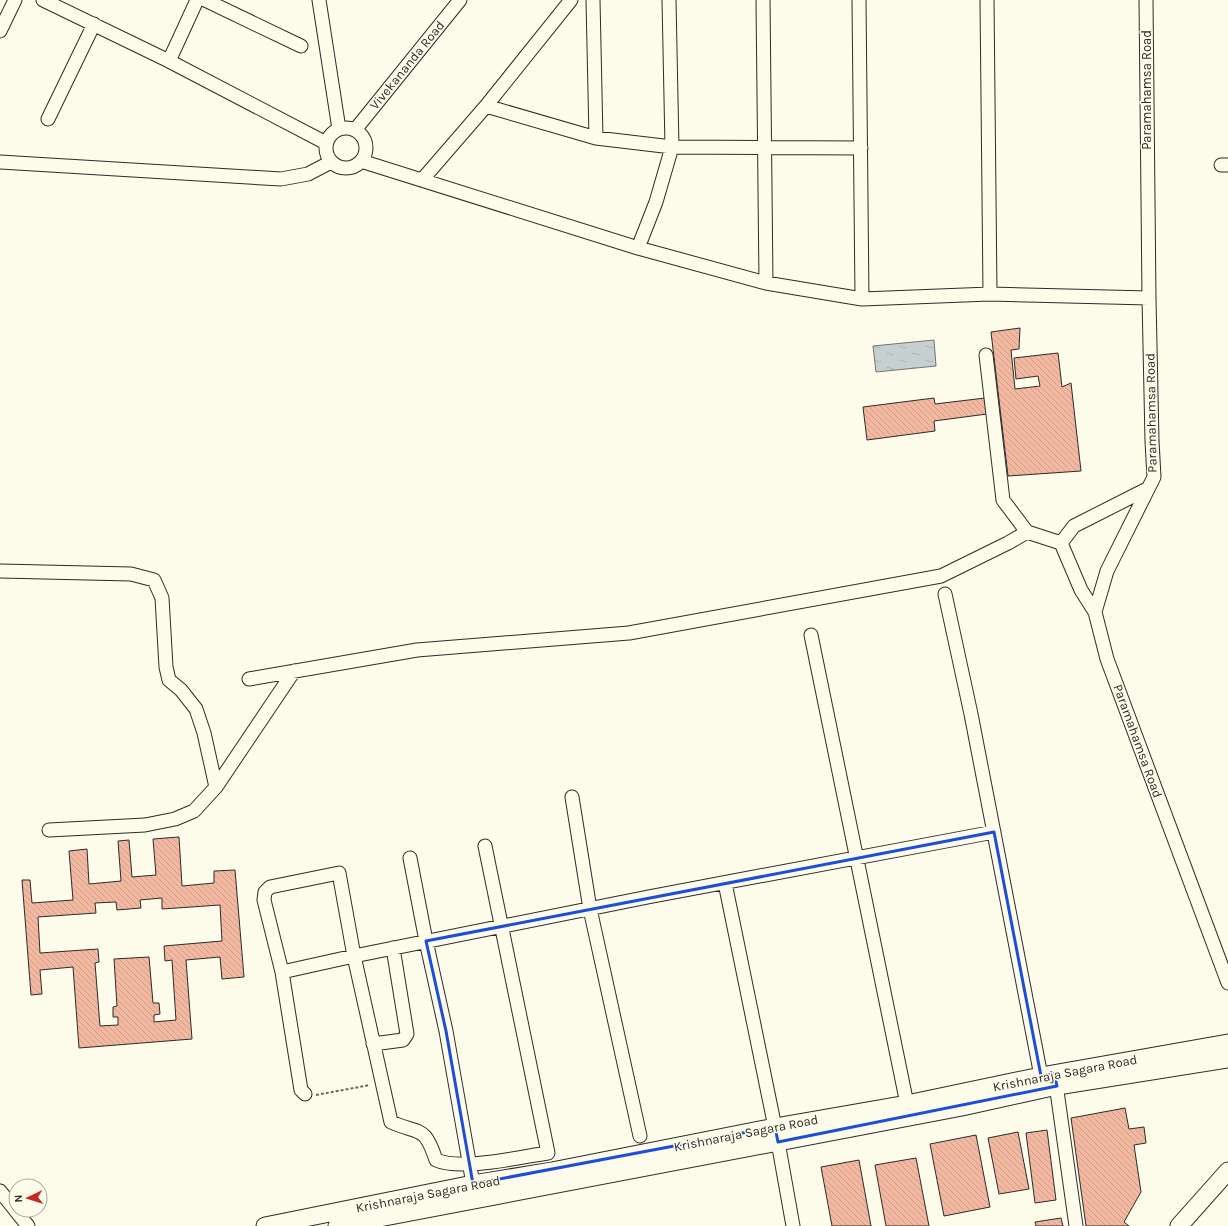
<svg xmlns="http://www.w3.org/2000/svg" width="1228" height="1226" font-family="Karla,sans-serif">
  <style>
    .water { fill: url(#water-ripples); stroke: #74746e }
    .building { fill: url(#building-back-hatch); stroke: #2b2b2b; fill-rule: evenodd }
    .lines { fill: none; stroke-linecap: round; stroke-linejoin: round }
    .minor-casing { stroke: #2b2b2b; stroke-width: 15 }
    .major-casing { stroke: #2b2b2b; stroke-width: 19 }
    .path { stroke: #6a6964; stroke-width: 2; stroke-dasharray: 3 2; stroke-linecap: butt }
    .minor { stroke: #fdfbea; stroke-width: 13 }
    .major { stroke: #fdfbea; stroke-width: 17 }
    .marked { fill: none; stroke: #1d4ed8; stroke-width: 3; stroke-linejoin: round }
    .labels { text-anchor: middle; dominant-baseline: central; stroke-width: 3; stroke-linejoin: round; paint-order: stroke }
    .street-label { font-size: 13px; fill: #2b2b2b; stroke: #fdfbea }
  </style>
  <defs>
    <pattern id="water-ripples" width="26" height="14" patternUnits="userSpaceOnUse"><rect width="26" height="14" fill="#c7d0d0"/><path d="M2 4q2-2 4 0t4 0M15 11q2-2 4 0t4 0" fill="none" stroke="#abb3b3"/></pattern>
    <pattern id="building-back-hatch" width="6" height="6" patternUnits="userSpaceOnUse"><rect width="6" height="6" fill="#f2b8a0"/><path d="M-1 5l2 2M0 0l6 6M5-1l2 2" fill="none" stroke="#d09e8a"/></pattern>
  </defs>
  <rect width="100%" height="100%" fill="#fdfbea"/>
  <path class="water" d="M934,340l2,26 -60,6 -3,-26z"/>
  <path class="building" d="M1020,328l-1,21 -8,1 4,39 25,-3 -2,-10 -22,3 -2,-21 44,-5 4,34 9,-4 10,88 -73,5 -17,-144z
    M934,398l1,6 50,-6 2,16 -53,7 1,10 -68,9 -4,-33z
    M179,837l3,49 32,-3v-12l21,-1 9,107 -22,2 -2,-22 -34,3 6,79 -113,9 -6,-81 -33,3 2,24 -11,1 -9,-115h8l2,23 41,-3 -4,-49 18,-2 2,35 32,-3 -3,-40 11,-1 3,37 24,-2 -3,-36zM162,898v11l58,-4 2,36 -58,5 1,15 7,-1 4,60 -22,2v-7l6,-1 -1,-11h-6l-4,-46 -35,2 3,47 -4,1v10h5v8l-18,1 -5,-63 4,-1 -1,-13 -58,4 -2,-36 58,-4 -1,-10 21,-1 1,8 24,-2 -1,-8z
    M1125,1108l4,21 15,-2 2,16 -12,2 7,47 -17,30 5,4h-43l-15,-108z
    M1047,1130l9,70 -21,3 -9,-70z
    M1018,1132l11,57 -30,5 -11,-56z
    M976,1135l14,72 -46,9 -14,-72z
    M916,1158l13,68h-43l-11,-61z
    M859,1160l12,66h-39l-11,-59z
    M1061,1218l2,8h-27l-1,-4z"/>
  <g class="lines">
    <defs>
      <path id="minor" d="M43,0l126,61 157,82
        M205,0l96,46
        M319,0l20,129
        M593,0l3,138
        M763,0l3,283
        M859,0l3,299
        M987,0l3,294
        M1146,0l3,298 3,143 2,36 -47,94 -12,41 12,47 121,324
        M0,31l15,-31
        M169,61l28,-61
        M486,106l110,32 76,9 189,1
        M48,119l46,-95
        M326 148a20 20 0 1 1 40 0a20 20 0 1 1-40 0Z
        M355,130l105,-130
        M361,161l277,87 128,35 96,16 128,-5 159,4
        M0,162l281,17 27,-5 23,-12
        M1221,165h7
        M422,180l64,-74 85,-106
        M638,248l18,-46 16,-55 -3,-147
        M986,355l17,145 24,32
        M0,571l131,3 23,6 8,18 4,69 3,13 12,10 15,19 8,24 12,54
        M945,594l26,120 70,362
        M1095,612l-14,-22 -20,-47 13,-17 73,-37
        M811,635l96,469
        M249,679l168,-29 212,-17 312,-57 67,-33 19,-11 34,11
        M572,797l18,112 50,227
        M49,830l96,-5 30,-6 19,-8 22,-24 78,-116
        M410,858l16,83 20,90 27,153
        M725,883l53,259 15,84
        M282,972l72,-16 294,-59 346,-65
        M373,1044l30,-4 4,-6 -14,-86
        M1055,1077l21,149
        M305,1094l-4,-4 -19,-118 -18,-72 1,-8 5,-5 69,-14 15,83 37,166c29,13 33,2 45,38 25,11 84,-3 112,-7l-63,-307
        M0,1191l28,35"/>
      <path id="major" d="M265,1226l208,-42 79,-13 223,-44 132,-23 134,-28 187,-33
        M337,1226l625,-119 95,-21 171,-27
        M1179,1226l49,-55"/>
    </defs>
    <use href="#minor" class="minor-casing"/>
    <use href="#major" class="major-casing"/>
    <path class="path" d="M316,1095l54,-10"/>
    <use href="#minor" class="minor"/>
    <use href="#major" class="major"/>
  </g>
  <path class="marked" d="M994,832l47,244 13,-2 3,12 -279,56 -3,-15 -302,57 -27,-153 -20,-90z"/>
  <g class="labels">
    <g class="street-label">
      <text transform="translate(407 65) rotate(-51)">Vivekananda Road</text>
      <text transform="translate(1146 90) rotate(-90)">Paramahamsa Road</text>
      <text transform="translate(1151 413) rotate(-91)">Paramahamsa Road</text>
      <text transform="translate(1138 741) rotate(70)">Paramahamsa Road</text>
      <text transform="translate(1065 1073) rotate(-11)">Krishnaraja Sagara Road</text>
      <text transform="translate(746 1133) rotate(-11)">Krishnaraja Sagara Road</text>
      <text transform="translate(428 1194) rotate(-11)">Krishnaraja Sagara Road</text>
    </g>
  </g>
  <g transform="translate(28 1198) rotate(266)"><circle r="19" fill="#fdfbea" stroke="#a9a89e"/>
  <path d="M0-3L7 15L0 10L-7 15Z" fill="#c62828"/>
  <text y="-6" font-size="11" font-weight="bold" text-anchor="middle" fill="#2b2b2b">N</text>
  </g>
</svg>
